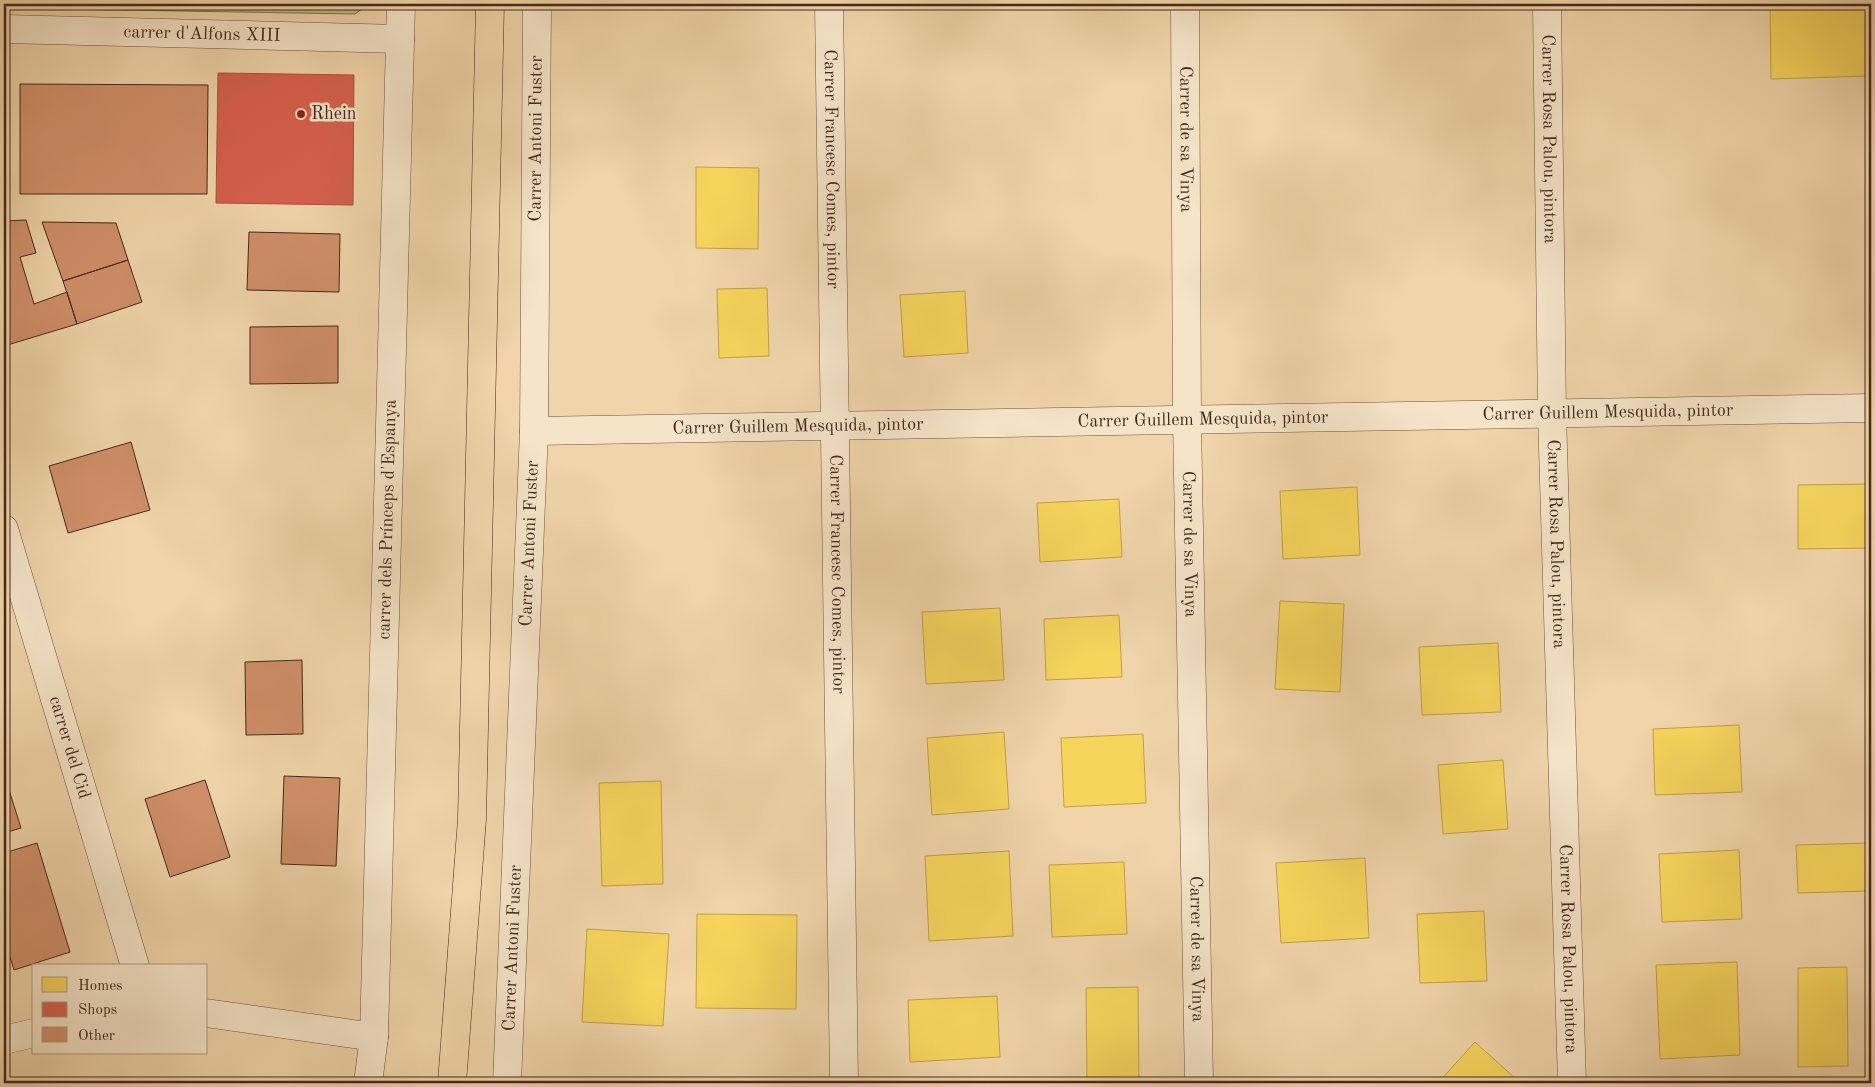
<svg xmlns="http://www.w3.org/2000/svg" width="1875" height="1087" font-family="'Old Standard TT',serif">
  <style>
    .green { fill: #b8bd89; stroke: #7e7253 }
    .homes { fill: #f6d55c; stroke: #c1a149 }
    .shops { fill: #d6604d; stroke: #aa4f3f }
    .building { fill: #d1906a; stroke: #45281d }
    .lines { fill: none; stroke-linecap: round; stroke-linejoin: round }
    .minor-casing { stroke: #705340; stroke-width: 29 }
    .primary-casing { stroke: #45281d; stroke-width: 29 }
    .minor { stroke: #f5e4c8; stroke-width: 28 }
    .primary { stroke: #f0d5aa; stroke-width: 28 }
    .poi-dot { fill: #8f2418; stroke: #f5e4c8; stroke-width: 2 }
    .labels { text-anchor: middle; dominant-baseline: central; stroke-width: 5; stroke-linejoin: round; paint-order: stroke }
    .street-label { font-size: 18px; fill: #45281d; stroke: #f5e4c8 }
    .poi-label { font-size: 18px; fill: #45281d; stroke: #f5e4c8; text-anchor: start }
  </style>
  <rect width="100%" height="100%" fill="#f0d5aa"/>
  <filter id="stains"><feTurbulence type="fractalNoise" baseFrequency=".004" numOctaves="4"/><feColorMatrix values="0 0 0 0 .2 0 0 0 0 .09 0 0 0 0 .02 0 0 0 .5 -.17"/></filter>
  <radialGradient id="worn" r=".72"><stop offset=".6" stop-color="#630" stop-opacity="0"/><stop offset="1" stop-color="#630" stop-opacity=".3"/></radialGradient>
  <path class="green" d="M4,4h365l-14,10 -351,-6z"/>
  <path class="homes" d="M1770,4h101v72l-100,3z
    M696,167l63,1 -1,81 -62,-1z
    M767,288l2,68 -50,2 -2,-69z
    M965,291l3,62 -64,4 -4,-62z
    M1871,484v64l-73,1v-64z
    M1357,487l3,68 -77,4 -3,-68z
    M1119,499l3,58 -82,5 -3,-59z
    M1280,601l64,3 -4,88 -65,-3z
    M1000,608l4,72 -78,4 -4,-72z
    M1119,615l3,62 -76,3 -2,-61z
    M1498,643l3,69 -79,3 -3,-68z
    M1739,725l3,67 -87,3 -2,-66z
    M1004,732l5,77 -77,6 -5,-77z
    M1143,734l3,69 -82,4 -3,-69z
    M1503,760l5,69 -65,5 -5,-69z
    M661,781l2,103 -61,2 -3,-103z
    M1871,843v48l-73,2 -2,-48z
    M1739,850l3,69 -80,3 -3,-68z
    M1009,851l4,85 -84,5 -4,-85z
    M1365,858l4,80 -88,5 -5,-80z
    M1124,862l3,72 -75,3 -3,-72z
    M1484,911l3,70 -67,2 -3,-69z
    M697,914l100,1 -1,94 -100,-1z
    M587,929l82,5 -6,92 -81,-4z
    M1737,962l3,93 -80,4 -4,-94z
    M1847,967l1,99 -50,1v-99z
    M1138,987l1,96h-52l-1,-95z
    M997,996l3,61 -90,5 -2,-62z
    M1475,1042l41,37 -4,4h-74z"/>
  <path class="shops" d="M218,73l136,2 -1,130 -137,-2z
    M108,1080l25,3h-40z"/>
  <path class="building" d="M20,84l188,1 -1,109h-187z
    M26,220l10,33 -16,4 14,47 33,-12 10,32 -73,22v-125z
    M42,222l74,1 12,37 -65,21z
    M249,232l91,2 -1,58 -92,-2z
    M128,260l14,42 -65,22 -14,-43z
    M338,326v57l-88,1v-57z
    M131,442l19,68 -82,23 -19,-67z
    M302,660l1,74 -57,1 -1,-73z
    M4,774l17,54 -17,5z
    M284,776l56,2 -4,88 -55,-2z
    M205,780l25,77 -60,20 -25,-78z
    M37,843l33,109 -56,18 -10,-32v-85z"/>
  <g class="lines">
    <defs>
      <g id="minor">
        <path id="s1" d="M829,4l15,1079"/>
        <path id="s2" d="M1185,4l2,416 12,663"/>
        <path id="s3" d="M1547,4l5,410 20,669"/>
        <path id="s4" d="M4,29l396,10"/>
        <path id="s5" d="M534,431l1337,-23"/>
        <path id="s6" d="M4,529l131,437"/>
        <path d="M206,1013l168,24"/>
        <path d="M4,1040l30,-7"/>
        <path id="s7" d="M368,1083l6,-46 27,-1033"/>
        <path id="s8" d="M507,1083l27,-652 3,-427"/>
      </g>
      <path id="primary" d="M452,1083l20,-264 18,-815"/>
    </defs>
    <use href="#minor" class="minor-casing"/>
    <use href="#primary" class="primary-casing"/>
    <use href="#minor" class="minor"/>
    <use href="#primary" class="primary"/>
  </g>
  <circle class="poi-dot" cx="301" cy="114" r="5"/>
  <g class="labels">
    <g class="street-label">
      <text stroke="none"><textPath href="#s4" startOffset="198">carrer d'Alfons XIII</textPath></text>
      <text stroke="none"><textPath href="#s8" startOffset="945">Carrer Antoni Fuster</textPath></text>
      <text stroke="none"><textPath href="#s2" startOffset="135">Carrer de sa Vinya</textPath></text>
      <text stroke="none"><textPath href="#s3" startOffset="135">Carrer Rosa Palou, pintora</textPath></text>
      <text stroke="none"><textPath href="#s1" startOffset="165">Carrer Francesc Comes, pintor</textPath></text>
      <text stroke="none"><textPath href="#s5" startOffset="1074">Carrer Guillem Mesquida, pintor</textPath></text>
      <text stroke="none"><textPath href="#s5" startOffset="669">Carrer Guillem Mesquida, pintor</textPath></text>
      <text stroke="none"><textPath href="#s5" startOffset="264">Carrer Guillem Mesquida, pintor</textPath></text>
      <text stroke="none"><textPath href="#s7" startOffset="564">carrer dels Prínceps d'Espanya</textPath></text>
      <text stroke="none"><textPath href="#s8" startOffset="540">Carrer Antoni Fuster</textPath></text>
      <text stroke="none"><textPath href="#s2" startOffset="540">Carrer de sa Vinya</textPath></text>
      <text stroke="none"><textPath href="#s3" startOffset="540">Carrer Rosa Palou, pintora</textPath></text>
      <text stroke="none"><textPath href="#s1" startOffset="570">Carrer Francesc Comes, pintor</textPath></text>
      <text stroke="none"><textPath href="#s6" startOffset="228">carrer del Cid</textPath></text>
      <text stroke="none"><textPath href="#s8" startOffset="135">Carrer Antoni Fuster</textPath></text>
      <text stroke="none"><textPath href="#s2" startOffset="945">Carrer de sa Vinya</textPath></text>
      <text stroke="none"><textPath href="#s3" startOffset="945">Carrer Rosa Palou, pintora</textPath></text>
    </g>
    <g class="poi-label">
      <text x="311" y="114">Rhein</text>
    </g>
  </g>
  <rect width="1875" height="1087" fill="none" stroke="#f0d5aa" stroke-width="20"/>
  <rect x="5" y="5" width="1865" height="1077" fill="none" stroke="#45281d" stroke-width="2.5"/>
  <rect x="10" y="10" width="1855" height="1067" fill="none" stroke="#45281d"/>
  <rect x="32" y="964" width="175" height="90" fill="#f5e4c8" stroke="#af9984"/>
  <rect x="42" y="977" width="25" height="15" fill="#f6d55c" stroke="#af9984"/>
  <text x="78" y="990" font-size="15" fill="#45281d">Homes</text>
  <rect x="42" y="1002" width="25" height="15" fill="#d6604d" stroke="#af9984"/>
  <text x="78" y="1014" font-size="15" fill="#45281d">Shops</text>
  <rect x="42" y="1027" width="25" height="15" fill="#d1906a" stroke="#af9984"/>
  <text x="78" y="1040" font-size="15" fill="#45281d">Other</text>
  <rect width="100%" height="100%" filter="url(#stains)"/>
  <rect width="100%" height="100%" fill="url(#worn)"/>
</svg>
